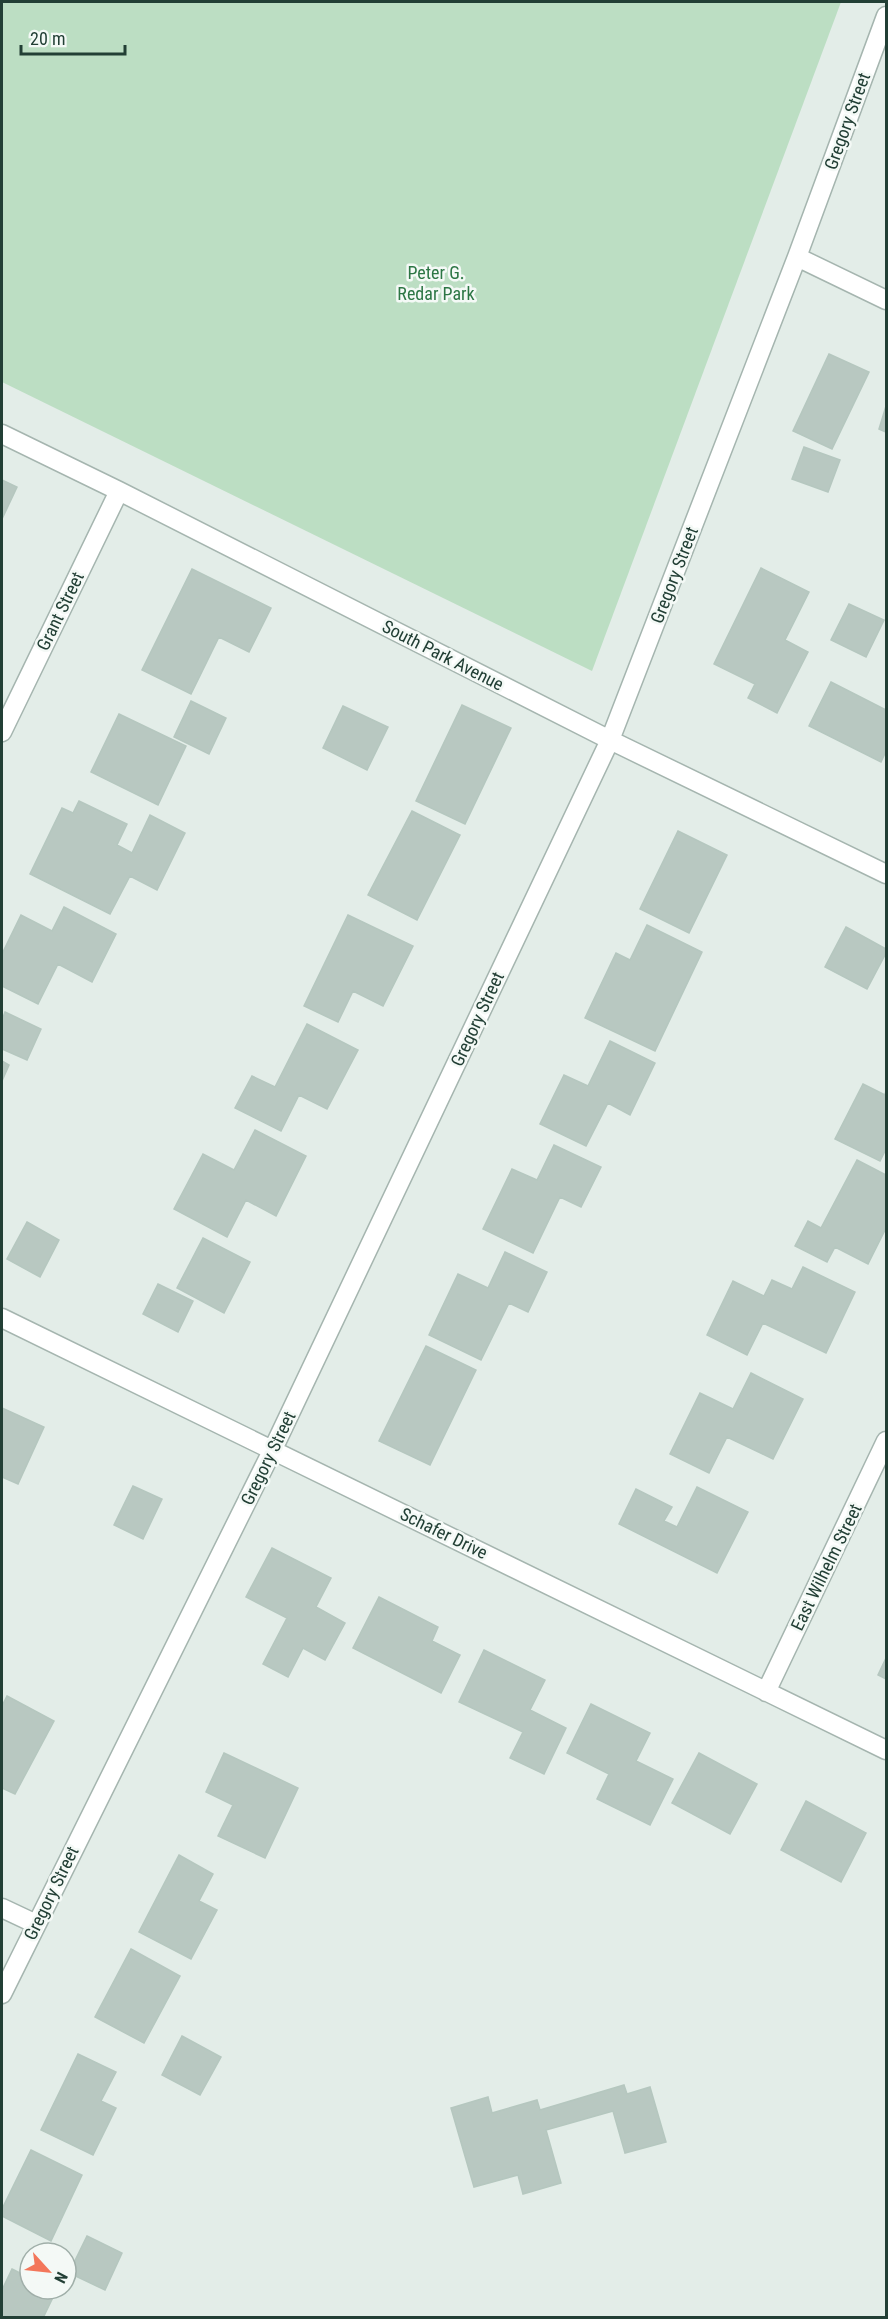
<svg xmlns="http://www.w3.org/2000/svg" width="888" height="2319" font-family="'Roboto Condensed',sans-serif">
  <style>
    .green { fill: #bcdec3 }
    .building { fill: #b8c8c1; stroke: #b5c7bf; stroke-width: 1.5 }
    .lines { fill: none; stroke-linecap: round; stroke-linejoin: round }
    .minor-casing { stroke: #a5b5af; stroke-width: 21 }
    .minor { stroke: #fff; stroke-width: 18 }
    .labels { text-anchor: middle; dominant-baseline: central; stroke-width: 5; stroke-linejoin: round; paint-order: stroke }
    .street-label { font-size: 18px; fill: #223f35; stroke: #f4f9f6 }
    .park-label { font-size: 18px; fill: #2c7644; stroke: #f4f9f6 }
  </style>
  <rect width="100%" height="100%" fill="#e3ede8"/>
  <path class="green" d="M2,2h839l-249,669 -590,-289z"/>
  <path class="building" d="M829,354l40,18 -37,77 -39,-18z
    M886,406v26l-7,-3z
    M804,447l36,13 -12,32 -36,-13z
    M2,480l15,7 -15,32z
    M761,568l48,24 -24,48 23,12 -31,61 -29,-15 7,-14 -41,-20z
    M192,569l79,39 -22,44 -30,-15 -28,57 -49,-24z
    M849,604l35,16 -18,37 -35,-17z
    M831,682l55,28v41l-5,11 -72,-36z
    M191,701l35,17 -17,36 -35,-17z
    M462,705l49,23 -46,96 -49,-23z
    M343,706l45,21 -21,43 -44,-22z
    M119,714l67,32 -28,59 -67,-33z
    M79,801l48,23 -10,21 15,8 18,-38 35,18 -28,57 -27,-14 -20,38 -80,-40 32,-66 11,5z
    M412,811l48,24 -43,85 -49,-25z
    M678,831l49,24 -38,78 -49,-24z
    M64,907l52,27 -24,48 -34,-18 -20,40 -36,-18v-32l19,-39 31,16z
    M348,915l65,31 -30,60 -30,-15 -15,31 -34,-16z
    M647,925l55,27 -47,99 -70,-33 31,-65 14,7z
    M846,927l40,22v4l-19,36 -42,-22z
    M5,1012l36,17 -14,31 -25,-11v-29z
    M307,1024l51,26 -31,59 -28,-14 -18,36 -46,-23 17,-32 23,11z
    M610,1041l45,22 -25,52 -22,-12 -22,43 -46,-22 24,-49 24,11z
    M2,1061l7,4 -7,16z
    M863,1084l22,11 1,-4v58l-6,12 -45,-22z
    M255,1130l51,26 -30,60 -30,-16 -19,37 -53,-28 29,-55 31,16z
    M554,1145l47,22 -20,40 -21,-10 -27,56 -50,-24 29,-60 25,11z
    M857,1160l29,15v53l-18,36 -33,-17 -8,15 -32,-16 13,-25 13,7z
    M27,1222l32,18 -19,37 -33,-18z
    M203,1238l47,24 -26,51 -47,-25z
    M505,1252l42,20 -19,40 -19,-9 -28,57 -52,-25 29,-61 30,14z
    M803,1267l52,25 -29,61 -63,-30 -16,32 -40,-20 26,-54 31,15 8,-16 20,9z
    M158,1284l35,17 -15,31 -35,-18z
    M426,1346l50,24 -46,95 -51,-24z
    M751,1373l52,26 -30,60 -46,-22 -18,36 -39,-19 30,-61 33,16z
    M2,1408l42,19 -26,57 -16,-7z
    M133,1486l29,13 -19,40 -29,-14z
    M697,1487l51,25 -31,61 -98,-49 17,-35 36,18 -8,14 13,6z
    M272,1548l59,30 -15,29 29,16 -20,37 -22,-12 -15,29 -25,-13 24,-46 -41,-21z
    M379,1597l59,30 -6,14 28,14 -19,38 -88,-45z
    M484,1650l61,30 -15,30 36,18 -22,46 -34,-16 13,-26 -64,-30z
    M886,1658v21l-8,-4z
    M7,1696l47,25 -39,73 -13,-6v-82z
    M591,1704l59,29 -14,28 37,18 -23,46 -53,-26 12,-25 -42,-21z
    M224,1753l74,35 -33,70 -47,-22 15,-31 -27,-13z
    M699,1753l58,31 -27,50 -58,-31z
    M806,1801l60,32 -25,49 -60,-32z
    M179,1855l34,19 -14,27 18,9 -26,49 -52,-27z
    M131,1949l49,27 -36,67 -49,-26z
    M182,2036l39,21 -21,38 -38,-20z
    M78,2054l38,18 -15,29 15,7 -23,47 -52,-25z
    M624,2085l3,9 23,-7 16,55 -41,11 -12,-42 -67,19 15,53 -38,11 -5,-19 -44,12 -23,-79 37,-11 4,16 45,-13 3,10z
    M31,2150l51,25 -31,66 -49,-25v-7z
    M87,2236l35,17 -17,37 -36,-17z
    M12,2269l18,9v11h22l4,2 -13,27h-41v-28z"/>
  <g class="lines">
    <defs>
      <path id="minor" d="M797,257l89,43
        M2,434l117,57 491,249 276,134
        M2,732l117,-241
        M2,1318l884,432
        M766,1692l120,-251
        M2,1908l34,16
        M2,1994l271,-545 337,-709 187,-483 89,-241"/>
    </defs>
    <use href="#minor" class="minor-casing"/>
    <use href="#minor" class="minor"/>
  </g>
  <g class="labels">
    <g class="street-label">
      <text transform="translate(847 121) rotate(-70)">Gregory Street</text>
      <text transform="translate(674 575) rotate(-69)">Gregory Street</text>
      <text transform="translate(60 611) rotate(-64)">Grant Street</text>
      <text transform="translate(443 655) rotate(27)">South Park Avenue</text>
      <text transform="translate(477 1019) rotate(-65)">Gregory Street</text>
      <text transform="translate(268 1458) rotate(-64)">Gregory Street</text>
      <text transform="translate(444 1533) rotate(26)">Schafer Drive</text>
      <text transform="translate(826 1567) rotate(-64)">East Wilhelm Street</text>
      <text transform="translate(51 1893) rotate(-64)">Gregory Street</text>
    </g>
    <g class="park-label">
      <text x="436" y="272">Peter G.<tspan x="436" dy="21">Redar Park</tspan></text>
    </g>
  </g>
  <rect width="888" height="2319" fill="none" stroke="#223f35" stroke-width="6"/>
  <g transform="translate(48 2271) rotate(117)"><circle r="28" fill="#f4f9f6" stroke="#a0afa9" stroke-width="1.5"/>
  <path d="M0-4.5L10 22L0 15L-10 22Z" fill="#f3775b"/>
  <text y="-9" font-size="16" font-weight="bold" text-anchor="middle" fill="#223f35">N</text>
  </g>
  <path d="M21 45v9h104v-9" fill="none" stroke="#223f35" stroke-width="3"/>
  <text x="30" y="45" font-size="18" fill="#223f35" stroke="#f4f9f6" stroke-width="4.5" paint-order="stroke">20 m</text>
</svg>
